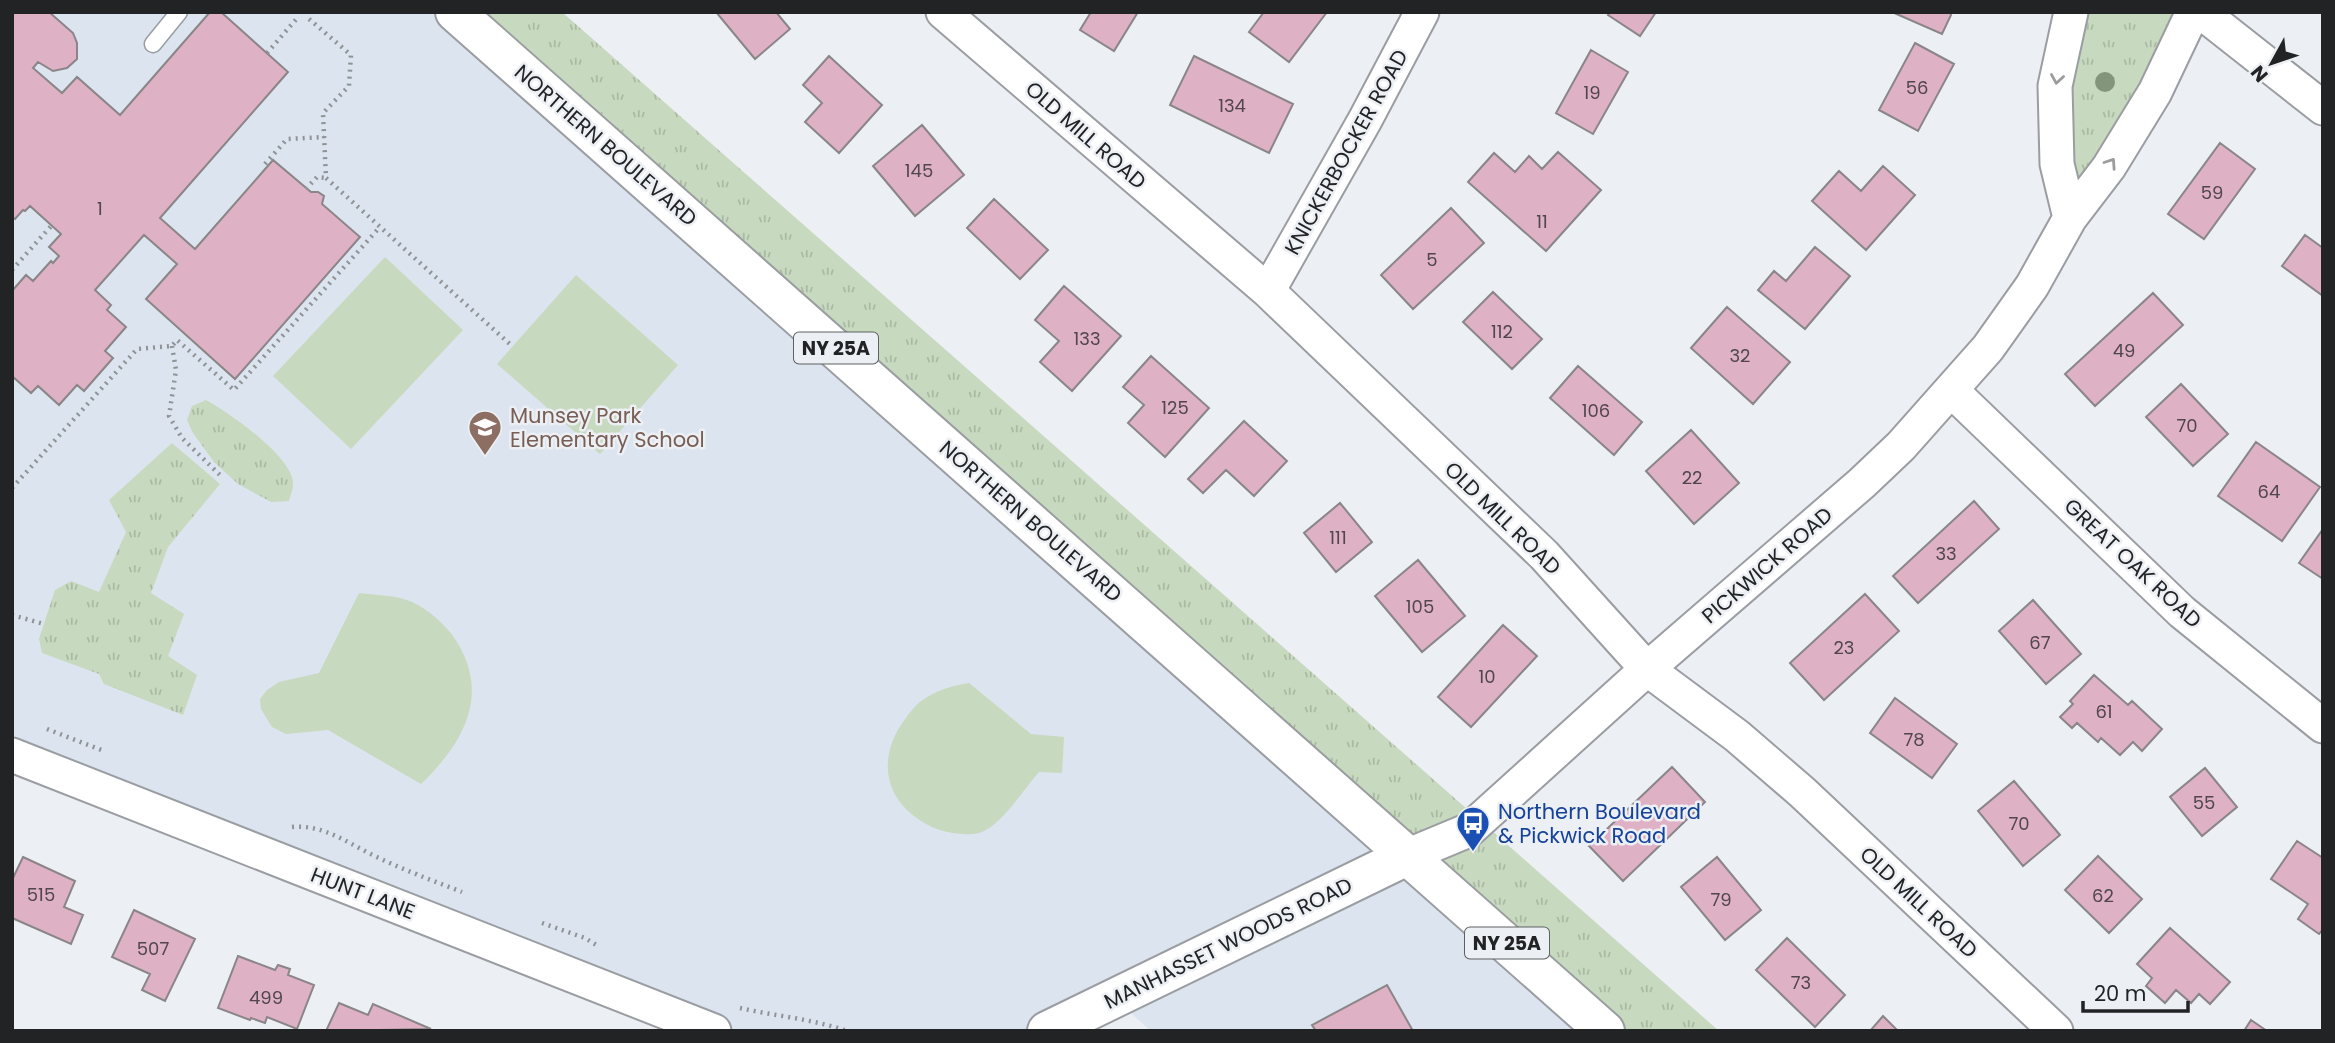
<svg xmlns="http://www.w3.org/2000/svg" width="2335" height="1043" font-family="Poppins,sans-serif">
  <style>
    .built { fill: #dce4ef }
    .grass { fill: url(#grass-tufts) }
    .garden { fill: #c7d9be }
    .building { fill: #deb1c4; stroke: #8a8587; stroke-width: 2 }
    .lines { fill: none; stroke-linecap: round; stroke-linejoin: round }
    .service-casing { stroke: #9a9da1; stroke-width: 19 }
    .minor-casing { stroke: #9a9da1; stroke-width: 37 }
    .tertiary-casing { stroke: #9a9da1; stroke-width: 42 }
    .primary-casing { stroke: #9a9da1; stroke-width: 42 }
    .path { stroke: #909396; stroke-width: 4.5; stroke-dasharray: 2 5; stroke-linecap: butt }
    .service { stroke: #fff; stroke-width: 16 }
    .minor { stroke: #fff; stroke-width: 33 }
    .tertiary { stroke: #fff; stroke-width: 38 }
    .primary { stroke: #fff; stroke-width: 38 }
    .tree { fill: #83967c }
    .oneway { stroke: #9b9c9c }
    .labels { text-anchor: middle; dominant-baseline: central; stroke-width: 5; stroke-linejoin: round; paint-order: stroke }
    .number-label { font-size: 18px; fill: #50464c }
    .shield { fill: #eceff4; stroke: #5e6062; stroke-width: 2 }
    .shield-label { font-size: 19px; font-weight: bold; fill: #212324 }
    .street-label { font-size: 21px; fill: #212324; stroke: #eceff4 }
    .education-label { font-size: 21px; fill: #785e54; stroke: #eceff4; text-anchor: start }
    .transit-label { font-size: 21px; fill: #164399; stroke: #eceff4; text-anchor: start }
  </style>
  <defs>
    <pattern id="grass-tufts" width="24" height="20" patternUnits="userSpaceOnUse" patternTransform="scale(1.75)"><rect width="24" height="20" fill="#c7d9be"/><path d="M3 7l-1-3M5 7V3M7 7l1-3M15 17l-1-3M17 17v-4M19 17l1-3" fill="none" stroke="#abbaa3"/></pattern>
  </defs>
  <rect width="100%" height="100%" fill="#eceff4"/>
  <path class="built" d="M12,12h443l1150,1019h-454l-37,-33 -67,33h-333l-702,-276z"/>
  <path class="grass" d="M456,12h106l1157,1019h-114z
    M2071,12h122l-123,206z
    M206,400c22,12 89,58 87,85 0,5 -3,11 -4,16l-18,1 -33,-18 -24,-22 -21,-29 -6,-13 5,-14z
    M172,443l48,41 -52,63 -17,46 33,21 -16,42 29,19 -14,40 -79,-31 -5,-10 -57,-21 -3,-14 16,-49 16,-9 28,11 27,-60 -17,-32z"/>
  <path class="garden" d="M385,257l78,73 -112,119 -78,-73z
    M576,275l102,90 -78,89 -103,-90z
    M359,593c16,2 38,2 53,9 16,7 31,21 41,34 39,56 12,106 -32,148l-93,-54 -42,4 -14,-7 -11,-18 -1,-10 7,-9 12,-8 40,-9z
    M969,683l62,51 33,3 -2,36 -23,-1c-15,17 -35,49 -55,59 -9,5 -21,3 -31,2 -15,-2 -27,-8 -39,-17 -34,-26 -33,-66 -8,-98 4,-6 9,-12 14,-16 16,-12 31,-16 49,-19z"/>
  <path class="building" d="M12,12h37l24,21 4,10v16l-10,9 -14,3 -15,-9 -5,6 29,25 15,-16 43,38 90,-103h11l67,60 -128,146 35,31 78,-89 38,32h7l6,4 -2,8 38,33 -125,142 -89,-80 31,-35 -33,-29 -49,55 16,15 -4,5 19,17 -21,24 8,7 -29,33 -7,-6 -18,20 -21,-19 -7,7 -19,-17v-85l14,-16 7,6 18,-20 2,2 6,-7 -10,-9 12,-13 -31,-28 -5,5 -2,-1 -8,9 -3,-2z
    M716,12h60l14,17 -35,30z
    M1091,12h47l-24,39 -34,-21z
    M1264,12h63l-38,50 -40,-30z
    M1610,12h46l-16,24 -32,-21z
    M1892,12h58l1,3 -9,19z
    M1915,43l39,21 -36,67 -39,-21z
    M1591,50l37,22 -35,62 -37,-21z
    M829,56l53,49 -43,48 -34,-31 17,-19 -19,-18z
    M1194,56l99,48 -24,49 -99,-48z
    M922,125l42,50 -49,41 -42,-50z
    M2220,143l35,26 -51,70 -36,-25z
    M1558,152l43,38 -55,61 -78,-69 26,-29 21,19 14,-16 13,13z
    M1883,166l32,29 -49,55 -54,-49 27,-30 22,20z
    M994,199l54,51 -28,29 -53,-51z
    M1451,208l33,35 -71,66 -32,-34z
    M2305,235l18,13v48l-41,-30z
    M1815,247l35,29 -45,53 -47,-39 16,-19 12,10z
    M1064,286l57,50 -49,55 -32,-29 19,-21 -24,-21z
    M1493,292l49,47 -30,30 -49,-47z
    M2153,293l30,32 -88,81 -30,-32z
    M1727,307l63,55 -37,42 -62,-56z
    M1151,356l58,52 -44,49 -37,-34 16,-18 -21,-18z
    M1578,366l64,56 -28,33 -64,-57z
    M2181,384l47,50 -35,32 -47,-49z
    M1244,421l43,40 -33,35 -28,-26 -23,23 -15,-14z
    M1691,430l48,53 -45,41 -48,-53z
    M2256,442l64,45 -38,54 -64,-45z
    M1974,501l25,28 -81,74 -25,-27z
    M1340,503l32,39 -36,30 -32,-39z
    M2323,529v50l-24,-16z
    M1418,560l47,56 -43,36 -47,-56z
    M1865,594l34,37 -75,69 -34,-37z
    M2033,600l48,54 -35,30 -47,-53z
    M1503,625l34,31 -66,71 -33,-30z
    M2094,675l34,30 4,-4 30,28 -20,22 -9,-9 -13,13 -19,-17 -3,4 -21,-19 -5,5 -12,-11 13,-13 -3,-3z
    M1895,698l62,46 -25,34 -62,-45z
    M1672,767l33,35 -82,79 -34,-35z
    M2205,768l32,39 -35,29 -32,-39z
    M2014,781l46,54 -37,31 -45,-55z
    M2297,841l26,17v71l-4,5 -21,-15 10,-15 -37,-25z
    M2098,856l44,43 -33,34 -44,-43z
    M23,857l52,24 -11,26 19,8 -12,29 -59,-26v-38z
    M1717,857l44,53 -36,30 -44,-53z
    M134,910l61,29 -30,62 -23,-11 8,-16 -38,-17z
    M2170,928l60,54 -20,22 -11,-10 -8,9 -15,-13 -11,13 -19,-17 6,-8 -15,-14z
    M1787,938l58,57 -30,32 -59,-57z
    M238,956l37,14 3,-5 12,4 -2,6 26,10 -17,44 -30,-12 -2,6 -14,-5 -1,2 -32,-12z
    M1387,985l26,46h-97l-4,-6z
    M339,1003l29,12 5,-11 58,25 -105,2z
    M1883,1016l15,15h-28z
    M2251,1020l16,11h-23z"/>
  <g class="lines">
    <defs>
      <path id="service" d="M153,44l26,-32"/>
      <path id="minor" d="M943,12l325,279 276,264 103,114 90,67 65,56 254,239
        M2201,12l122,96
        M2070,218l-13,-54 -2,-78 16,-74
        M1268,291l97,-171 57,-108
        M1952,391l230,221 141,114
        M12,755l702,276
        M1409,855l60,-25 178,-161 215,-186 39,-37 87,-98 44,-62 38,-68 39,-51 46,-75 38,-80"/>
      <path id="tertiary" d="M1047,1031l362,-176"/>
      <path id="primary" d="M455,12l1150,1019"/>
    </defs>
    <use href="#service" class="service-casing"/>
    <use href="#minor" class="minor-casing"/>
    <use href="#tertiary" class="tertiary-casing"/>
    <use href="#primary" class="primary-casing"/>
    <path class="path" d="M309,19l42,36 -2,31 -26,27 3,65 186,168
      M267,53l32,-37
      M265,164l22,-25 37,-2
      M306,189l11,-12 9,1
      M12,270l40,-45
      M172,346l4,24 -7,46 13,22 38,37
      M12,488l125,-139 35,-3 5,-6 57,50 146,-163
      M12,615l32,9
      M47,729l57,22
      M292,827c33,-3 58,18 87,31 27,13 55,23 83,34
      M542,923l43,15 13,8
      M740,1008c35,8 73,11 107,23"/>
    <use href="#service" class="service"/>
    <use href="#minor" class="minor"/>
    <use href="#tertiary" class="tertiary"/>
    <use href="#primary" class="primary"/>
  </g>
  <circle class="tree" cx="2105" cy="82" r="10"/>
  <defs><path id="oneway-chevron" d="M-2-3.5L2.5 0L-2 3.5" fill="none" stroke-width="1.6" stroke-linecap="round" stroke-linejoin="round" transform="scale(1.75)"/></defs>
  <g class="oneway">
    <use href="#oneway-chevron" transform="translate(2057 79) rotate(99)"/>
    <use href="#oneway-chevron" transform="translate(2111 163) rotate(-56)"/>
  </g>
  <defs>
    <symbol id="school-pin" viewBox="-11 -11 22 30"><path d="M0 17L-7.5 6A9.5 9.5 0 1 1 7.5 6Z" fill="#8d6e63" stroke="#eceff4"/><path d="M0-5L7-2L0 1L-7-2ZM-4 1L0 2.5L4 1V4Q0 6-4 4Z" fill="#fff"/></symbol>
    <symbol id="bus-pin" viewBox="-11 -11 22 30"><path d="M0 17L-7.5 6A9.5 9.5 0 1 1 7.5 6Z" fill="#1a4fb4" stroke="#eceff4"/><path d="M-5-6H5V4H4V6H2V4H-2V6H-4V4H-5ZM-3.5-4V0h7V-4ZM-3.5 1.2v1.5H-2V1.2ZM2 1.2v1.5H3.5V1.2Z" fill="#fff"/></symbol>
  </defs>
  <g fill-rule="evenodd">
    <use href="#school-pin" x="466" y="408" width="38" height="52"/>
    <use href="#bus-pin" x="1454" y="804" width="38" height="52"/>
  </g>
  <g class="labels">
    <g class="number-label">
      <text x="1917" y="87">56</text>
      <text x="1592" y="92">19</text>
      <text x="1232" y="105">134</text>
      <text x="919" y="170">145</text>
      <text x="2212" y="192">59</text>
      <text x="100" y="208">1</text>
      <text x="1542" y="221">11</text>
      <text x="1432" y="259">5</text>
      <text x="1502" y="331">112</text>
      <text x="1087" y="338">133</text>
      <text x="2124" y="350">49</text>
      <text x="1740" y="355">32</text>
      <text x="1175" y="407">125</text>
      <text x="1596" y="410">106</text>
      <text x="2187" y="425">70</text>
      <text x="1692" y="477">22</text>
      <text x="2269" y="491">64</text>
      <text x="1338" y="537">111</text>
      <text x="1946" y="553">33</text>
      <text x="1420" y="606">105</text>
      <text x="2040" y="642">67</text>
      <text x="1844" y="647">23</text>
      <text x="1487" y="676">10</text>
      <text x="2104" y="711">61</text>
      <text x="1914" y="739">78</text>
      <text x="2204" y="802">55</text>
      <text x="2019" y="823">70</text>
      <text x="41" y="894">515</text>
      <text x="2103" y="895">62</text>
      <text x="1721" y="899">79</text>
      <text x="153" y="948">507</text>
      <text x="1801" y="982">73</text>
      <text x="266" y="997">499</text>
    </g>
    <g class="shield">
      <rect x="794" y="332.5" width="84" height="31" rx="5"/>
      <rect x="1465" y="927.5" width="84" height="31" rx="5"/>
    </g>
    <g class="shield-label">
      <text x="836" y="348">NY 25A</text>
      <text x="1507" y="943">NY 25A</text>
    </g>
    <g class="street-label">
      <text transform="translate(1086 135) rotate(41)">OLD MILL ROAD</text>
      <text transform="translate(606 145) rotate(41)">NORTHERN BOULEVARD</text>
      <text transform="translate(1346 152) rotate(-61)">KNICKERBOCKER ROAD</text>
      <text transform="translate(1503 518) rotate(44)">OLD MILL ROAD</text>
      <text transform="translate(1031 521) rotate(41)">NORTHERN BOULEVARD</text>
      <text transform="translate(2133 563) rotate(43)">GREAT OAK ROAD</text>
      <text transform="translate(1767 565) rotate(-41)">PICKWICK ROAD</text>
      <text transform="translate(363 893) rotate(21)">HUNT LANE</text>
      <text transform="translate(1919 902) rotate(43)">OLD MILL ROAD</text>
      <text transform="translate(1228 943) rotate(-26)">MANHASSET WOODS ROAD</text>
    </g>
    <g class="education-label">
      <text x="510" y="415">Munsey Park<tspan x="510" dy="24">Elementary School</tspan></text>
    </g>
    <g class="transit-label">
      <text x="1498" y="811">Northern Boulevard<tspan x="1498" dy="24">&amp; Pickwick Road</tspan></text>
    </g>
  </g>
  <rect width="2335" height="1043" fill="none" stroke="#212324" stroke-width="28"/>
  <g transform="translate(2272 63) rotate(230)" stroke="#eceff4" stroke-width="5" paint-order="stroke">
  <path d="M0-5L12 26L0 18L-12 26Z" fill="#212324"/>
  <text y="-10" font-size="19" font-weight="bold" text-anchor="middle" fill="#212324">N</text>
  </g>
  <path d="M2083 1001v10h105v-10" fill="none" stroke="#212324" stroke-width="3.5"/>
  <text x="2094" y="1001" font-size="21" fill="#212324" stroke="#eceff4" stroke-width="5" paint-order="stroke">20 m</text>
</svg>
